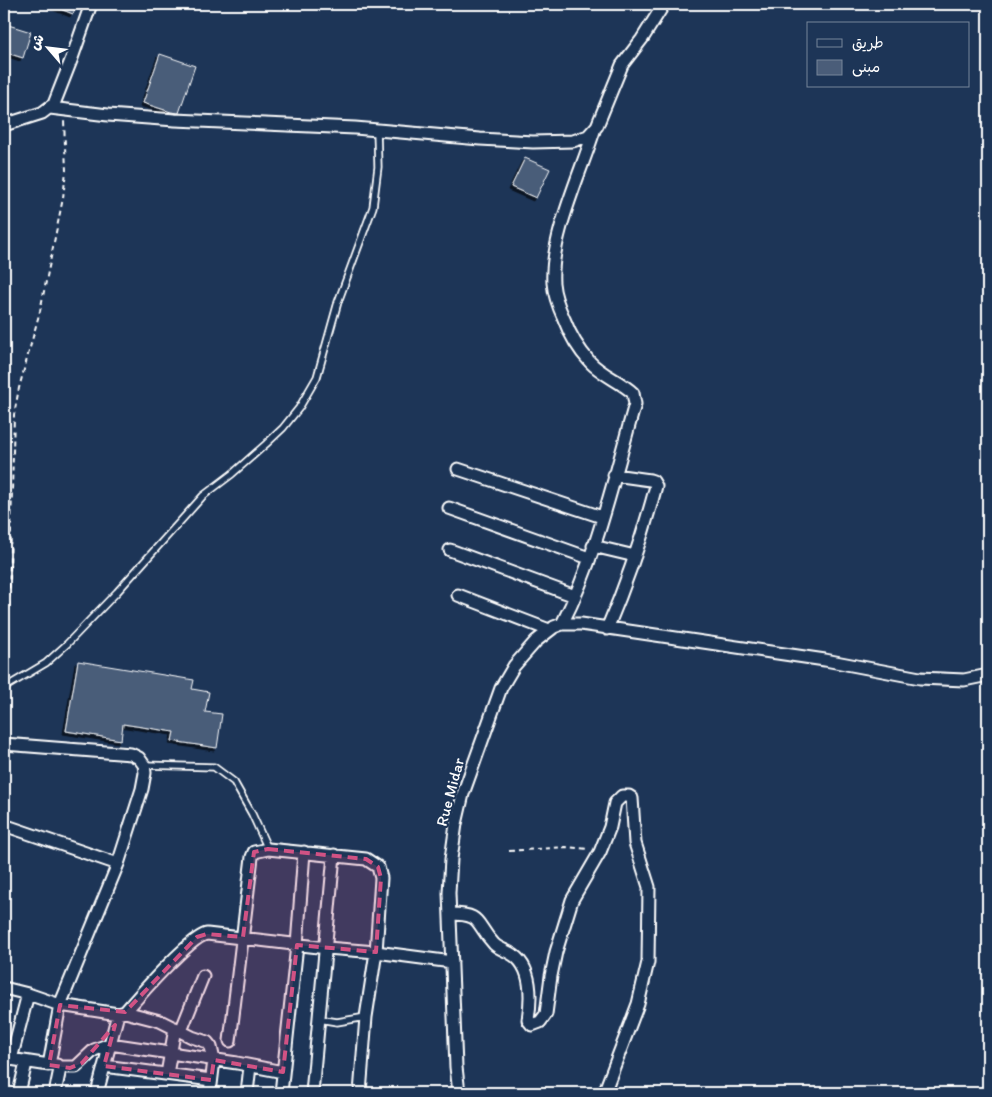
<svg xmlns="http://www.w3.org/2000/svg" width="992" height="1097" font-family="Itim,'Playpen Sans Arabic',sans-serif">
  <style>
    .building { fill: #4a5d79; stroke: #fff; filter: url(#shadow) }
    .lines { fill: none; stroke-linecap: round; stroke-linejoin: round }
    .lane-casing { stroke: #fff; stroke-width: 9 }
    .street-casing { stroke: #fff; stroke-width: 15 }
    .path { stroke: #fff; stroke-width: 2; stroke-dasharray: 5 4; stroke-linecap: butt }
    .lane { stroke: #1d3557; stroke-width: 5.5 }
    .street { stroke: #1d3557; stroke-width: 11 }
    .marked { fill: #d15284; fill-opacity: 0.2; stroke: #d15284; stroke-width: 4; stroke-dasharray: 10 6; stroke-linejoin: round }
    .labels { text-anchor: middle; dominant-baseline: central; stroke-width: 4.5; stroke-linejoin: round; paint-order: stroke }
    .street-label { font-size: 16px; fill: #fff; stroke: #1d3557 }
  </style>
  <defs>
    <filter id="shadow"><feDropShadow dx="-3" dy="3" stdDeviation="0" flood-color="#0009"/></filter>
  </defs>
  <rect width="100%" height="100%" fill="#1d3557"/>
  <filter id="ink" filterUnits="userSpaceOnUse"><feTurbulence type="fractalNoise" baseFrequency=".02" numOctaves="2"/><feDisplacementMap in="SourceGraphic" scale="10" xChannelSelector="R" yChannelSelector="G"/><feConvolveMatrix kernelMatrix="1 2 1 2 8 2 1 2 1" color-interpolation-filters="sRGB"/></filter>
  <g filter="url(#ink)">
    <path class="building" d="M48,4h29l-4,10z
      M5,24l26,8 -8,26 -19,-6v-23z
      M160,54l35,12 -16,47 -8,-1 -28,-9z
      M525,158l25,11 -14,29 -25,-11z
      M78,661l116,19 -2,9 17,3 -4,20 17,2 -5,34 -45,-7 2,-9 -51,-8 -2,16 -55,-9z"/>
    <g class="lines">
      <defs>
        <path id="lane" d="M4,688l42,-25 21,-19 50,-52 86,-96 29,-22 34,-30 17,-16 16,-20 18,-31 21,-75 35,-95 5,-40 -1,-38
          M144,765l70,2 20,15 18,32 16,35
          M319,1019l18,3 29,-5"/>
        <path id="street" d="M50,108l58,7 67,5 180,8 125,11 53,3 40,-1 15,-5 9,-10 25,-61 20,-26 22,-35
          M4,125l38,-12 12,-9 18,-46 19,-54
          M458,469l144,48
          M449,508l140,50
          M593,546l42,10
          M450,550l125,46
          M458,595l91,35
          M562,624c35,-68 52,-147 73,-220l-2,-11c-13,-12 -31,-18 -43,-31 -12,-13 -20,-27 -26,-43 -5,-11 -10,-24 -11,-36 -3,-45 27,-108 41,-152
          M607,629c20,-47 36,-94 49,-143l-3,-5 -3,-1 -36,-5
          M4,744l127,10 8,4 5,7 1,8 -3,16 -24,75 -58,141 -11,60 -45,-7
          M4,825l114,39
          M450,914c34,0 24,9 44,30 6,6 16,7 23,14 16,15 14,43 11,62l4,5 8,-3 6,-8 5,-38 5,-24 16,-52 28,-48 10,-25 5,-24 7,-7h7l3,2 3,45 14,44 -1,75 -10,42 -34,89
          M4,988l24,6 32,11 58,9 7,-2c13,-15 66,-76 82,-78l120,14 49,4 76,10
          M125,1012l35,9 32,16 15,5 4,5 3,13 -4,33
          M181,1031l22,-55
          M230,1041l22,-184 2,-5 14,-3 98,10 12,8 3,11 -5,74 -10,65 -6,76
          M11,1059l17,-65
          M53,1065h4l3,4 -5,24
          M104,1066l107,14
          M59,1067h17l18,-17 16,-6 127,19 46,9
          M167,1074l8,-46
          M19,1093l7,-30
          M97,1093l21,-79
          M247,1093l3,-27
          M281,1093l16,-148 7,-93
          M312,1093l22,-238
          M459,1093l-3,-26 -7,-174 2,-34 5,-35 7,-30 38,-106 13,-22 22,-25 18,-14 8,-3h19l244,36 95,18 44,2 24,-5"/>
      </defs>
      <use href="#lane" class="lane-casing"/>
      <use href="#street" class="street-casing"/>
      <path class="path" d="M4,651l3,-14 2,-33 5,-189 5,-27 21,-77 23,-113 3,-27 -2,-51
        M509,851l57,-4 23,2"/>
      <use href="#lane" class="lane"/>
      <use href="#street" class="street"/>
    </g>
  </g>
  <path class="marked" d="M268,849l98,10 12,8 3,11 -5,74 -79,-7 -14,127 -69,-12 -3,20 -107,-14 11,-41 -33,38 -12,5 -21,-3 11,-60 65,7 72,-75 10,-3 36,3 11,-85z"/>
  <g class="labels">
    <g class="street-label">
      <text transform="translate(450 792) rotate(-75)">Rue Midar</text>
    </g>
  </g>
  <rect width="992" height="1097" fill="none" stroke="#1d3557" stroke-width="20"/>
  <rect x="10" y="10" width="972" height="1077" fill="none" stroke="#fff" stroke-width="2" filter="url(#ink)"/>
  <rect x="807" y="22" width="162" height="65" fill="#1d3557" stroke="#77869a"/>
  <rect x="817" y="39" width="25" height="8" fill="#1d3557" stroke="#77869a"/>
  <text x="852" y="48" font-size="15" fill="#ffffff">طريق</text>
  <rect x="817" y="60" width="25" height="15" fill="#4a5d79" stroke="#77869a"/>
  <text x="852" y="72" font-size="15" fill="#ffffff">مبنى</text>
  <g transform="translate(48 48) rotate(298)" stroke="#1d3557" stroke-width="4" paint-order="stroke">
  <path d="M0-4L9 19L0 12L-9 19Z" fill="#ffffff"/>
  <text y="-8" font-size="14" font-weight="bold" text-anchor="middle" fill="#ffffff">ش</text>
  </g>
</svg>
